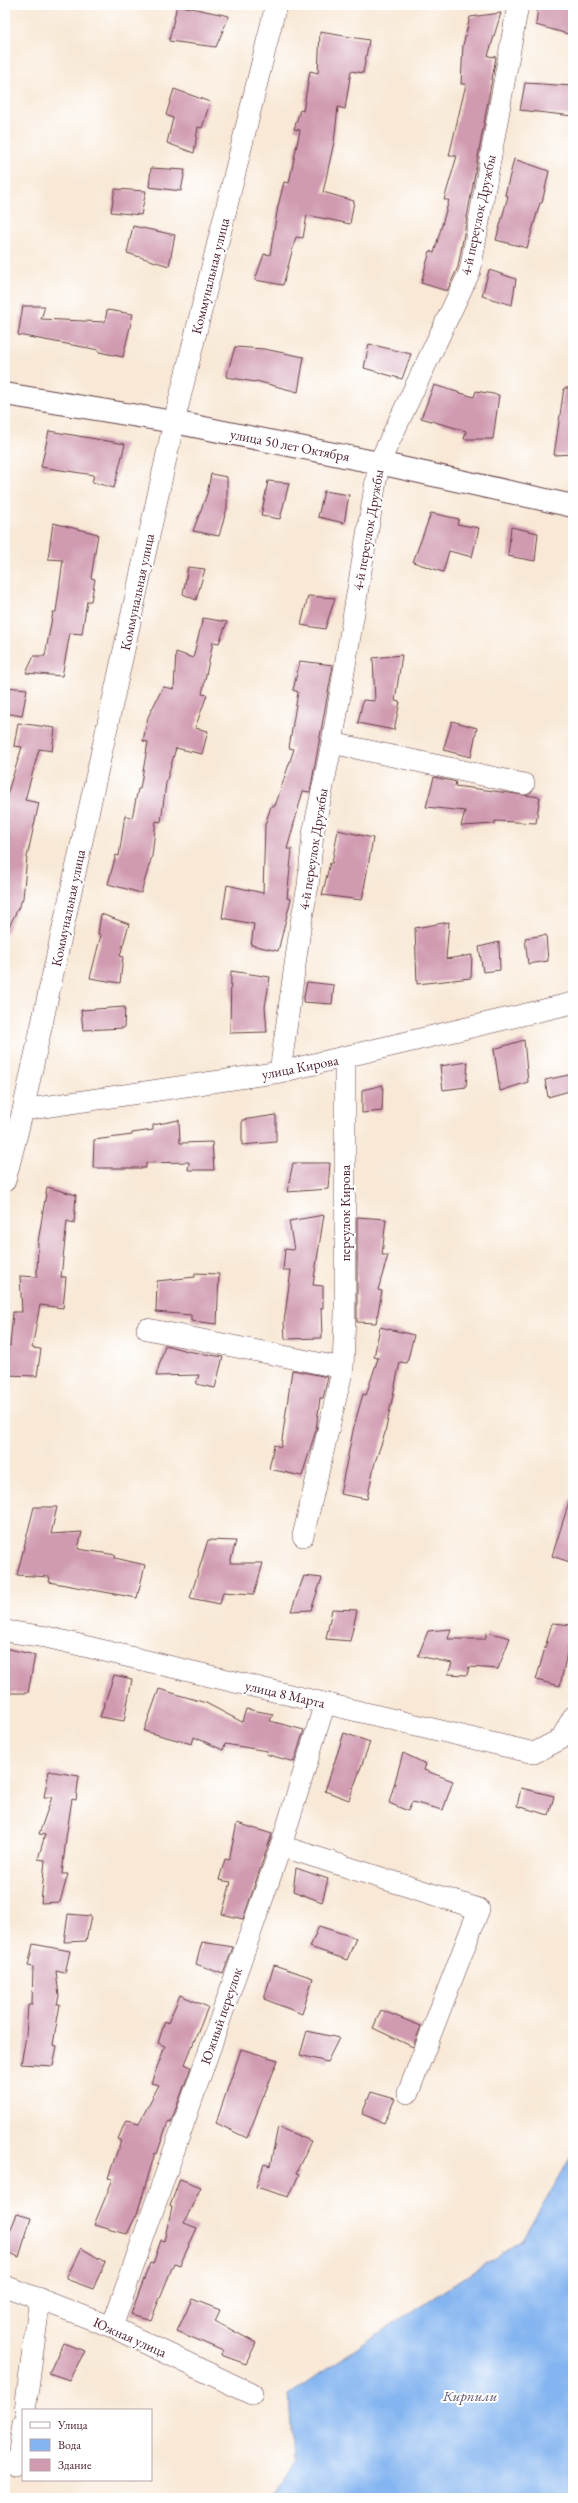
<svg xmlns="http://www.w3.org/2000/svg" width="578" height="2503" font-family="'EB Garamond',serif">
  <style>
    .water { fill: #85b5f0; stroke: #686a8e }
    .building { fill: #d09ab0 }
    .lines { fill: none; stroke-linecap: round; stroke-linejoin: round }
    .street-casing { stroke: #643d44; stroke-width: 22 }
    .secondary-casing { stroke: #643d44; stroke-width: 24 }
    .street { stroke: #fff; stroke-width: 21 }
    .secondary { stroke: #fff; stroke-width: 22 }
    .labels { text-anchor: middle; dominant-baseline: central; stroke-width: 4; stroke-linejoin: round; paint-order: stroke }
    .street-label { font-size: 14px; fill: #4a1f2b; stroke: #fff }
    .water-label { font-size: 15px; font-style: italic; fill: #5f5470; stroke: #fff }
  </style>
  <rect width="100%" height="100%" fill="#fff"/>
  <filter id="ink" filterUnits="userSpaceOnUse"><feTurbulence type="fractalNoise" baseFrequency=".025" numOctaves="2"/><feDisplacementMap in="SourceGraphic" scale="8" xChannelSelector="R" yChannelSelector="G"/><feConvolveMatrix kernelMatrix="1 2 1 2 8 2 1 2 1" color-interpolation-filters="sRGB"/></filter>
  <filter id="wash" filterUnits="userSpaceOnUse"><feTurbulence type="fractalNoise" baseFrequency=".012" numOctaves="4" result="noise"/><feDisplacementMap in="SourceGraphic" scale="16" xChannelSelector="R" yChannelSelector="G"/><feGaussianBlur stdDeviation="0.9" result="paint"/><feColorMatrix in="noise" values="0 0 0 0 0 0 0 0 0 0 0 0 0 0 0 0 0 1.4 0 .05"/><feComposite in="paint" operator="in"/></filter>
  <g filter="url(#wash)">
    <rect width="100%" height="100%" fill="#f8e8d5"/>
    <path class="water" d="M573,2153v341l-3,4h-304l27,-39 -4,-64 87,-60 146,-95z"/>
    <g id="blocks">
      <path class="building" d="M177,5l52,11 -13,31 -47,-6z
        M538,5l35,2 -5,27 -32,-9z
        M501,13l-13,43 8,1 -38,210 -11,24 -26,-8 9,-32 4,2 15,-53h-5l13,-44h-8l17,-72h-5l2,-39 7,-28z
        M320,32l49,8 -6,33 -12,-2 -6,38 -7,-2 -4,35 -11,50 31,9 -4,23 -43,-9 -4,23 -7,-1 -13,48 -28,-5 9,-26 6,1 8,-49 6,-24 5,1 11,-53 -6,-1 6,-19 3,1 7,-40 8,2z
        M525,83l48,3v30l-53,-6z
        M174,89l36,13 -8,26 -4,-1 -4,26 -27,-10 6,-25 -7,-3z
        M514,159l35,12 -7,32h-2l-13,45 -31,-8 12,-44 -3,-1z
        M151,168l34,2 -4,21 -32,-4z
        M115,189l31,2 -5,24 -30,-3z
        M133,226l42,9 -6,31 -42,-13z
        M489,270l27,9 -4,26 -30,-9z
        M23,306h22l-4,13 64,3 2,-12 26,4 -10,43 -24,-5v-2l-81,-15z
        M369,344l42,10 -9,25 -38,-11z
        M235,347l29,2 40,8 -6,35 -42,-11 -1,1 -29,-5z
        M434,385l40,12 2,-6 23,4 -6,44h-29l2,-8 -45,-13z
        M564,388h9v66l-19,1z
        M49,431l76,13 -11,44 -22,-6 2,-7 -53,-8z
        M211,474l16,3v31l-8,28 -26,-5 14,-37z
        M268,481l21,2 -9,36 -19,-3z
        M324,491l25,4 -5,28 -26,-6z
        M431,513l28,6 -2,5 22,4 -7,29 -23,-6 -6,21 -30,-10z
        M53,523l45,11 -7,44 4,1 -4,22h-4l-5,33 -12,-1 -8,43 -36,-3 8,-17h11l8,-44h3l7,-52 -15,-1z
        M511,527l27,6 -3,28 -27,-5z
        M188,567l17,2 -9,31 -13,-6z
        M308,596l27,2 -10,31 -24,-4z
        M203,618l24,4 -8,21 -6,-1 -11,52 5,1 -12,33 13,3 -6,23 -26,-6 -10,35 -5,39 -5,-1 -4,35 -11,37 -33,-9 8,-29 3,1 6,-41 7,3 6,-29h2l8,-47 -5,-1 5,-24 15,-30 11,2 2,-37 17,6z
        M402,655l-7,46 5,1 -6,28 -36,-7 5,-23 12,1 -2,-43z
        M300,661l33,4 -23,127 -7,-1 -16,58h5l-5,49 4,1 -13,52 -27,-6 3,-21 -32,-6 5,-33 36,8 2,-68 6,-19h4l19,-57 -5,-1 9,-56 -5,-2z
        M5,687l22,2 -5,27 -17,-3z
        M452,721l25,7 -6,29 -28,-7z
        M18,723l37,5 -3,23 -13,-2 -14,51 14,3 -12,54 -4,41 -18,37v-134l17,-54 -8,-1z
        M434,777l22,5 -1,4 85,11 -4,26 -41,-2v3l-34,2 4,-15 -39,-4z
        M338,830l35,8 -11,62 -40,-5 8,-32h2z
        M101,914l28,10 -9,32 3,1 -3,26 -30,-5 11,-43 -3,-1z
        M449,922l-3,37 26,-4 -1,23 -54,6 -2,-56z
        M546,935l2,26 -20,3 -3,-26z
        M499,942l1,28 -17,2 -4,-25z
        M231,971l39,6 -5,30 2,25 -37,1z
        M307,982l27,3 -2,19 -29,-2z
        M125,1007l-1,21 -41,2 -2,-20z
        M524,1040l4,42 -28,9 -6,-42z
        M468,1062l-2,25 -23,3 -3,-24z
        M573,1074v16l-25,7 -3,-17z
        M383,1085l-1,26 -20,2v-23z
        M276,1115v27l-34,3v-25z
        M179,1120l1,23 32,-1 2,28h-26l1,-8 -43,1v5h-53l1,-28 38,-5v-2l21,-3v-5z
        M293,1163h37l-2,26 -41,3z
        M47,1187l29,8 -2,28 -7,-2 -6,56h5l-3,31 -23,-3 -8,43 9,1 -4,27 -32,-1v-30l5,1 3,-34h9l-2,-36 17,1 1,-35z
        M324,1215l-11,70 10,1v22h-2l1,30 -37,1 -1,-17 7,-52h-8l2,-21 9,1 -5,-29z
        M357,1217l29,2 -4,36h6l-10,35 4,1 -6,32 -19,-1z
        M195,1273l24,1 -2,50 -26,-3v-6l-35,-3 1,-31 38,-4z
        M380,1327l34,8 -7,28 -7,-1 -15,71 -10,29 -8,37 -27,-5 14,-68 9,-32 3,1 12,-37 -4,-1z
        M165,1345l22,6 36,6 -8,31 -19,-4 3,-9 -43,1z
        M292,1370l36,7 -5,21h-3l-4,32 -14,46 -33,-7 5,-24 7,2z
        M570,1499l3,1v63l-21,-7z
        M34,1507h23l-6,27 31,-2 -4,17 38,6 -1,3 30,7 -8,33 -88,-16 1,-5 -33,-2z
        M208,1540l28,1 -6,22h33l-9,31 -31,-2 -3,12 -30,-6z
        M304,1576l18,2 -11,32 -20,1z
        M332,1609l25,1 -7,31 -24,-2z
        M552,1623l21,2 -13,61 -24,-6z
        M451,1629l-3,10h37l2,-7 23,6 -12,31 -29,-2 -2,8 -19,-1 4,-11 -34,-7 10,-25z
        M5,1648l30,7 -7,38h-23z
        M114,1675l18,4 -8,42 -24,-4z
        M159,1689l47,14 36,19 4,-13 27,5 -3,7 34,9 -10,32 -28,-8 1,-3 -42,-7 -2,6 -29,-13 -2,7 -48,-13z
        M344,1733l26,9 -21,58 -24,-9z
        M403,1753l23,11 -2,6 29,11 -10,29 -31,-8 -4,9 -19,-8z
        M49,1771l30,5 -3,24 -4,-1 -6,39 -4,36h6l-8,28 -19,1 4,-43 -7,-1 7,-24 -6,-1 13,-37h-8z
        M521,1788l33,8 -5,19 -32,-9z
        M237,1823l35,11 -29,85 -21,-5 9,-32 -12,-2 6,-21 4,1z
        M296,1868l32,11 -6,23 -29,-11z
        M68,1914l23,2 -5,25 -22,1z
        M319,1926l37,12 -9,22 -37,-13z
        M202,1942l31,5 -10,27 -27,-10z
        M33,1944l37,7 -5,22 -9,-2 3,25 -2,8h3l-7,41 4,1 -4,20 -32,-2 5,-28 2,-32h4l1,-37 -5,-1z
        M274,1965l39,13 -11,36 -38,-15z
        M180,1995l28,12 -23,57 6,3 -20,55 -3,-1 -11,33 -2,-1 -18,61 -10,20 -33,-9 19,-46 -5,-1 13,-38 -3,-1 8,-19 13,3 20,-38 -8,-2 14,-37 -7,-3 7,-22 3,2z
        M381,2010l40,16 -8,21 -40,-19z
        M307,2031l32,7 -12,24 -27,-7z
        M241,2049l37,11 -31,78 -31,-15z
        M371,2092l24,7 -11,24 -22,-9z
        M278,2127l33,14 -15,32 3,1 -10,23 -33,-10 8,-23 6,2z
        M180,2179l21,8 -17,36 13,5 -17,37 -6,-2 -23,57 -20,-6 19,-51 3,1 8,-24 3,1 8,-34 -2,-1z
        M17,2214l14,4 -12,39 -14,-6v-8z
        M81,2248l24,14 -12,27 -27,-10z
        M192,2299l28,11 -5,11 41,22 -10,21 -25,-9 2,-4 -46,-20z
        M63,2343l22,8 -16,29 -20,-7z"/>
    </g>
  </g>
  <g filter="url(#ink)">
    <use href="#blocks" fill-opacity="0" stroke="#643d44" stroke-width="1"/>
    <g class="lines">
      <defs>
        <path id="street" d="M332,743l192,41
          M280,1072l21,-150 7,-36 5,-52 19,-91 47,-280 91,-192 48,-266
          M23,1110l257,-38 293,-69
          M5,1181l18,-71 151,-688 102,-417
          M147,1329l196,39
          M303,1536l40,-168 2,-54v-256
          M5,1631l41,6 488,116 27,-14 12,-22
          M281,1846l198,63 -71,184
          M5,2286l107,41 140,67
          M112,2327l169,-481 44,-143
          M25,2410l15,-112
          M17,2465l6,-41"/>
        <path id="secondary" d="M5,394l169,28 205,41 194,43"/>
      </defs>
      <use href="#street" class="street-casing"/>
      <use href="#secondary" class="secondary-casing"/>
      <use href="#street" class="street"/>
      <use href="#secondary" class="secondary"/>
    </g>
  </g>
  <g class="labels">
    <g class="street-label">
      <text transform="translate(478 215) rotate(-78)">4-й переулок Дружбы</text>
      <text transform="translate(210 276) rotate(-76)">Коммунальная улица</text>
      <text transform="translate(290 445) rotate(11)">улица 50 лет Октября</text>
      <text transform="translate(368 530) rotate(-80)">4-й переулок Дружбы</text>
      <text transform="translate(137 592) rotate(-78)">Коммунальная улица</text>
      <text transform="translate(313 849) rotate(-81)">4-й переулок Дружбы</text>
      <text transform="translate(68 908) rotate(-78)">Коммунальная улица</text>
      <text transform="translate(300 1067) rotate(-11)">улица Кирова</text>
      <text transform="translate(345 1213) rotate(-90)">переулок Кирова</text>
      <text transform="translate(285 1694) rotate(13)">улица 8 Марта</text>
      <text transform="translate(221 2016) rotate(-71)">Южный переулок</text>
      <text transform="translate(130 2337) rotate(24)">Южная улица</text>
    </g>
    <g class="water-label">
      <text x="470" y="2395">Кирпили</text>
    </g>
  </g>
  <rect width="578" height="2503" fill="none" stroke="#fff" stroke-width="20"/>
  <rect x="22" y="2409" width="130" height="72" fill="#ffffff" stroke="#b7a5aa"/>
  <rect x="30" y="2422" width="20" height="6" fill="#ffffff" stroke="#b7a5aa"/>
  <text x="58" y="2429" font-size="12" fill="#4a1f2b">Улица</text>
  <rect x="30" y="2439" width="20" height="12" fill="#85b5f0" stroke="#b7a5aa"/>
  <text x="58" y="2449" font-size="12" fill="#4a1f2b">Вода</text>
  <rect x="30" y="2459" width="20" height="12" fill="#d09ab0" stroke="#b7a5aa"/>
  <text x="58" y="2469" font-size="12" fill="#4a1f2b">Здание</text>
</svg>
